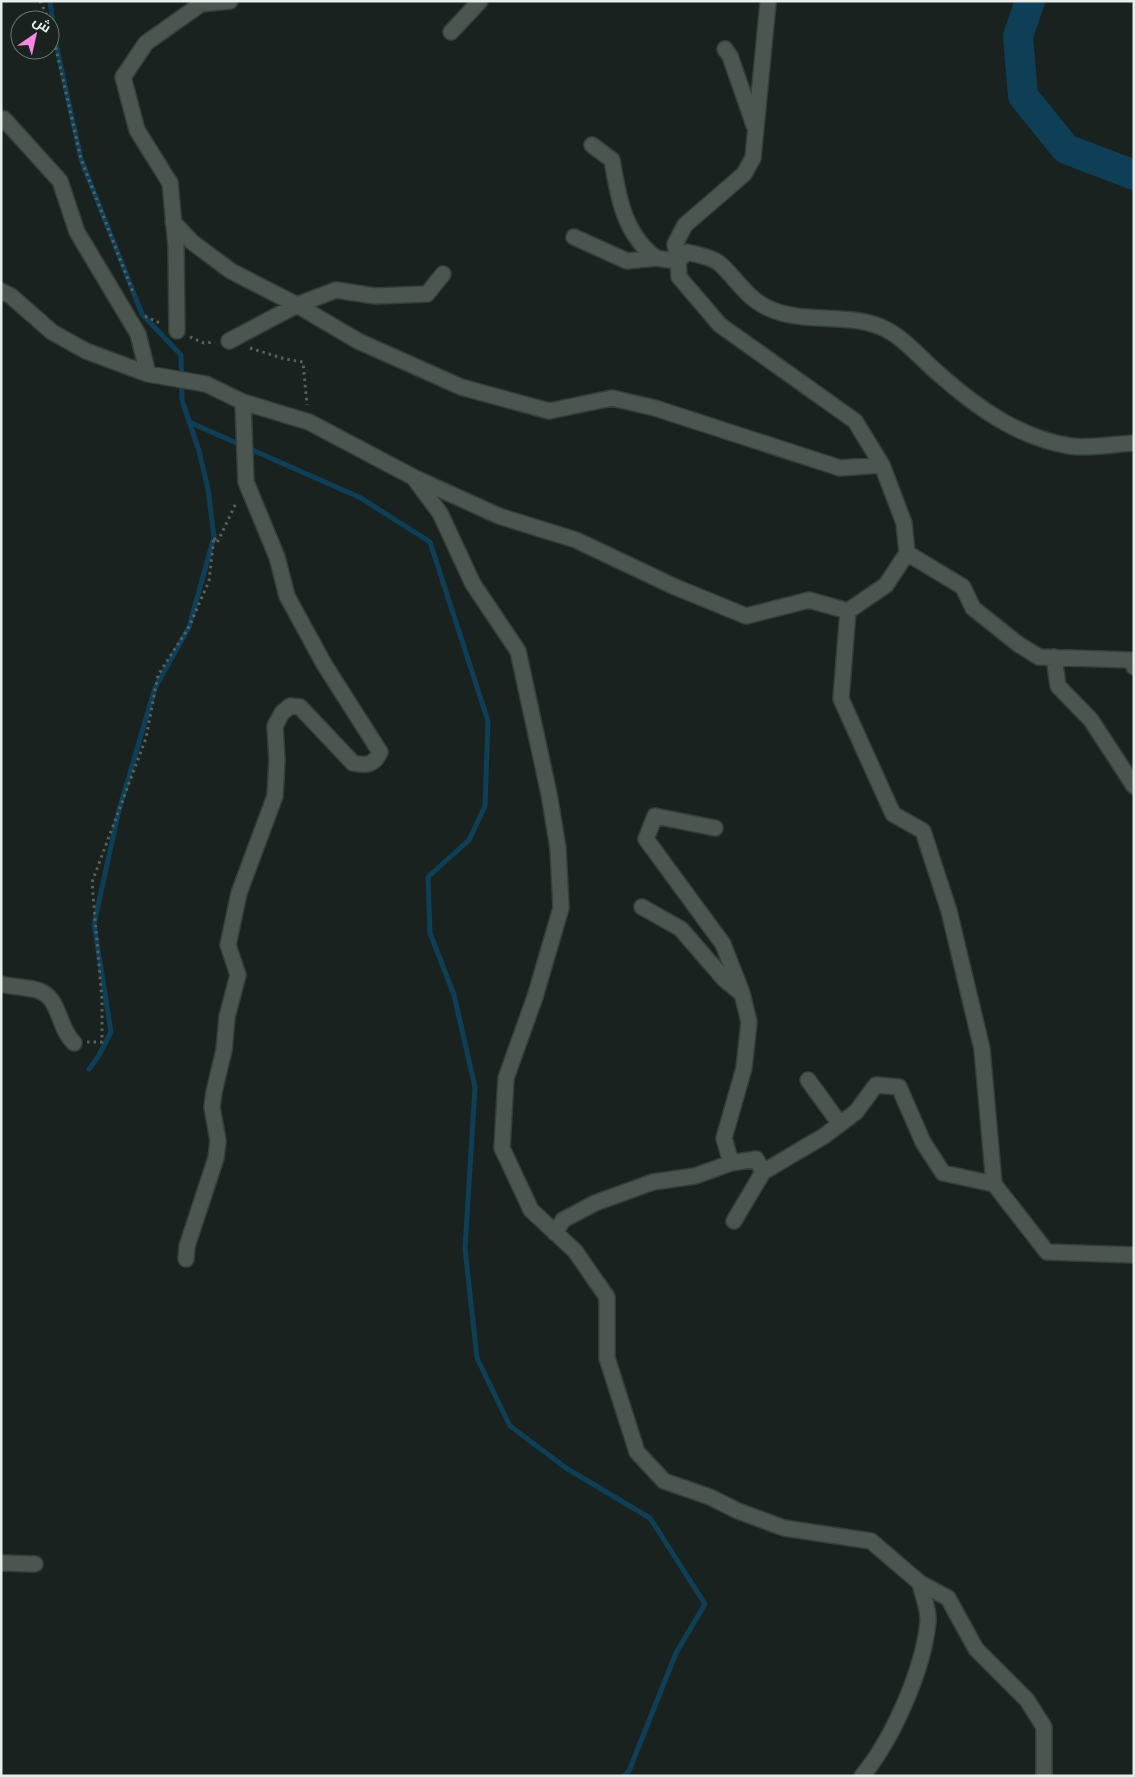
<svg xmlns="http://www.w3.org/2000/svg" width="1135" height="1777" font-family="'Nunito Sans',Cairo,sans-serif">
  <style>
    .lines { fill: none; stroke-linecap: round; stroke-linejoin: round }
    .stream { stroke: #0f3f57; stroke-width: 5 }
    .river { stroke: #0f3f57; stroke-width: 30 }
    .minor-casing { stroke: #373d3a; stroke-width: 18 }
    .path { stroke: #59615d; stroke-width: 3; stroke-dasharray: 2.5 4; stroke-linecap: butt }
    .minor { stroke: #4c5651; stroke-width: 15 }
  </style>
  <rect width="100%" height="100%" fill="#19221e"/>
  <g class="lines">
    <path class="stream" d="M50,1l5,38 26,120 61,155 39,41 1,45 17,51 9,38 6,48 -25,90 -34,61 -36,122 -25,114 17,108 -13,25 -9,12
      M189,422l172,76 69,44 58,179 -3,85 -16,34 -41,37 2,56 24,62 21,92 -10,162 12,109 33,68 56,42 84,50 55,86 -29,49 -47,118 -5,5"/>
    <path class="river" d="M1030,1l-12,35 5,60 43,53 68,26"/>
    <defs>
      <path id="minor" d="M451,32l29,-31
        M725,49l5,7 24,69
        M4,119l56,62 17,51 61,102 10,40
        M592,145l20,15c6,36 12,74 43,97 6,3 17,3 23,4l-3,-17 10,-19 59,-51 9,-16 15,-155
        M173,222l19,20 39,29 66,34 61,36 103,46 88,24 63,-13 43,10 185,60 42,-3
        M574,237l53,24 30,-3
        M1,291l10,5 41,36 34,19 62,23 58,10 37,18 66,20 104,55 86,39 77,24 97,46 73,30 63,-16 39,11 38,-26 21,-32 -3,-30 -22,-58 -27,-44 -135,-96 -41,-48 -1,-16 9,-9c10,3 23,4 32,11 16,14 27,34 47,44 35,18 79,5 115,20 22,9 40,32 58,47 37,33 80,64 131,72 19,3 44,-2 64,-3
        M177,331l-1,-85 -6,-63 -33,-53 -14,-53 23,-34 55,-39 29,-3
        M229,341l68,-36 39,-15 39,6 52,-2 16,-20
        M414,478l26,35 33,71 45,67 31,143 9,54 3,60 -26,89 -29,81 -4,70 29,62 44,41 32,46v61l30,94 27,29 46,16 28,14 46,17 87,13 49,42 28,15 28,51 51,51 17,27v49
        M907,553l56,34 10,21 45,36 21,13 92,3 3,7
        M848,611l-7,88 52,115 30,17 26,80 33,138 12,135 53,68 87,3
        M1054,657l4,29 33,34 43,66
        M715,828l-60,-12 -9,23 77,105 19,49 7,29 -5,46 -20,70 7,25
        M642,907l39,22 44,51 16,13
        M1,984c12,3 24,3 36,6 24,7 20,37 37,53
        M808,1080l32,44
        M734,1221l29,-49 61,-36 32,-24 20,-27 23,2 24,55 20,31 51,11
        M555,1233l8,-13 32,-17 58,-21 42,-6 36,-13 25,-4 7,13
        M186,1259l1,-13 29,-88 2,-17 -6,-34 2,-15 10,-42 3,-33 11,-42 -10,-30 11,-52 36,-97 2,-36 -2,-34 7,-13 8,-7 10,1 53,56c14,3 21,2 27,-11l-56,-88 -37,-68 -10,-39 -31,-75 -3,-80
        M1,1563l34,1
        M862,1776c31,-37 62,-108 66,-155 1,-12 -6,-27 -8,-38"/>
    </defs>
    <use href="#minor" class="minor-casing"/>
    <path class="path" d="M40,1l9,19
      M50,22l31,137 53,136
      M145,316l17,8
      M190,337l14,6 11,-1
      M250,348l35,11 18,3 4,43
      M87,1042h15v-41l-10,-119 54,-144 12,-63 31,-48 20,-46 5,-44 3,6 20,-42"/>
    <use href="#minor" class="minor"/>
  </g>
  <rect width="1135" height="1777" fill="none" stroke="#e8eeeb" stroke-width="5"/>
  <g transform="translate(35 35) rotate(34)"><circle r="24" fill="#19221e" stroke="#6c7470"/>
  <path d="M0-4L9 19L0 12L-9 19Z" fill="#fd86e1"/>
  <text y="-8" font-size="14" font-weight="bold" text-anchor="middle" fill="#e8eeeb">ش</text>
  </g>
</svg>
